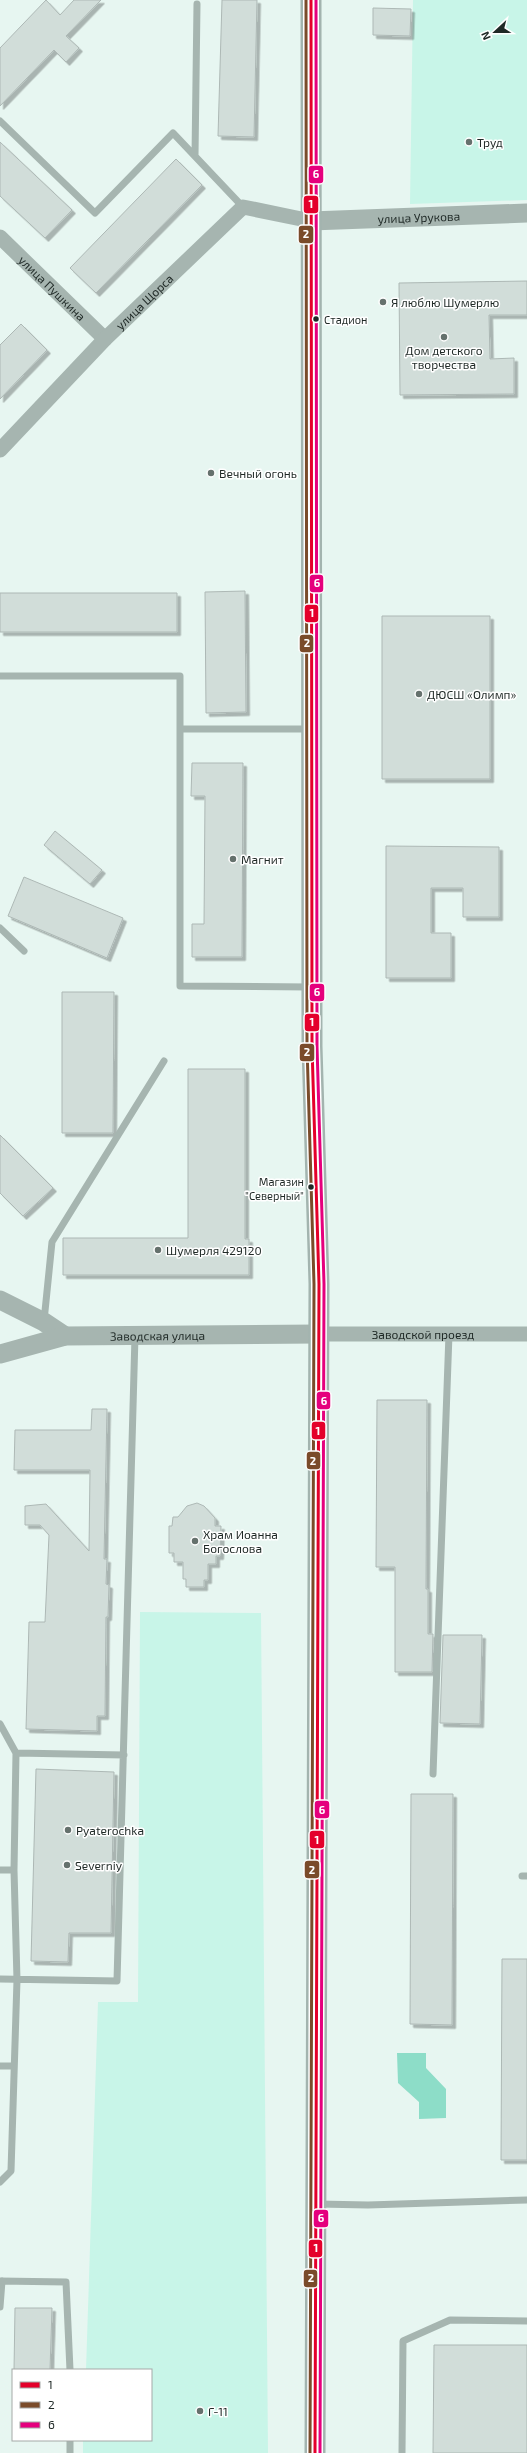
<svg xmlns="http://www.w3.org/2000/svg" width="527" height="2453" font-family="'Exo 2',sans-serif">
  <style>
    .green { fill: #c8f5e8 }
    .water { fill: #8dddc8 }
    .building { fill: #d1ddd9; stroke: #adb8b5; filter: url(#shadow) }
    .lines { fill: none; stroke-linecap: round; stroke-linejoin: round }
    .service { stroke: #a6b5b0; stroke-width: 7 }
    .minor { stroke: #a6b5b0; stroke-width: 15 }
    .tertiary { stroke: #a6b5b0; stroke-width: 19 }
    .secondary { stroke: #a3b4af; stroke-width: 21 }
    .bus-1-casing { stroke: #fff; stroke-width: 6 }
    .bus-2-casing { stroke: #fff; stroke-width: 6 }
    .bus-3-casing { stroke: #fff; stroke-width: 6 }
    .bus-1 { stroke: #e4002b; stroke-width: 3 }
    .bus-2 { stroke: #7a4b2a; stroke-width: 3 }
    .bus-3 { stroke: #e5007d; stroke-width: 3 }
    .poi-dot { fill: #65716d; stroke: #fff; stroke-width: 1.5 }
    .bus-dot { fill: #1f2926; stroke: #fff; stroke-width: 1.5 }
    .labels { text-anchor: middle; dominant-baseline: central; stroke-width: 3; stroke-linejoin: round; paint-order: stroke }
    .bus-label { font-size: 11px; fill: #1f2926; stroke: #fff; text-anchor: start }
    .poi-label { font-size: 12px; fill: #1f2926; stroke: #fff; text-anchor: start }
    .street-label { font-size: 12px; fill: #1f2926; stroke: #fff }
    .line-badge { stroke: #fff; stroke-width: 1.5 }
    .badge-label { font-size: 11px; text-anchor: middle; font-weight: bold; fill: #fff }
  </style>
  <defs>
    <filter id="shadow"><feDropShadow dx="3.5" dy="3.5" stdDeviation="0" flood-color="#0004"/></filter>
  </defs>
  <rect width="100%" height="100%" fill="#e7f6f1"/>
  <path class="green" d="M413,0h114v200l-117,4z
    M140,1612l121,1 7,840h-185v-13h68v-70h-65l12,-368h40z"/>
  <path class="water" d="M397,2053h29v15l20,21v29l-27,1v-17l-21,-19z"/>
  <path class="building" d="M46,0l14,15 14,-15h27l-35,36 13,12 -13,14 -12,-12 -54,56v-58z
    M222,0h35l-3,137 -36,-1z
    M373,8l38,1 -1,27 -37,-1z
    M0,142l72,68 -27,28 -45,-42z
    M176,159l26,26 -106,108 -26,-25z
    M527,281v34h-38l1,44 24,-1v36l-114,1 -1,-112z
    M21,324l26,26 -47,49v-54z
    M245,591l1,121 -40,1 -1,-121z
    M0,593h177v39h-177z
    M382,616h108v163h-108z
    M192,763h51l-1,194h-50v-33h12l1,-128h-14z
    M55,831l47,39 -12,14 -46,-39z
    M386,846l113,1v70h-36v-29h-32v45h20v45h-65z
    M24,877l99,41 -16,40 -99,-42z
    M62,992h52l-1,141h-51z
    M188,1069h57v170h4v36h-186v-37h125z
    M0,1135l53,53 -30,28 -23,-23z
    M377,1400h50l-1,189h2v45h5l-1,38h-37v-105h-19z
    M92,1409h15l-3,150h3l-1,25 3,1 -1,32h-2l-1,99h-8v15l-71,-2 3,-107h16l4,-87 -9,-10h-15v-19l21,-2 43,47 1,-81h-76l1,-40h76z
    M197,1503l7,3 11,12v8h6l-1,30h-4v8h-8v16h-4v7h-18v-8h-3v-17h-9v-9h-5v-27h3l1,-9h5l9,-11z
    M443,1635h39l-2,89 -40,-1z
    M36,1769l78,3 -3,161h-42l-1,29 -37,-1z
    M411,1794h42l-1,231 -42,-1z
    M502,1959h25v201h-26z
    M15,2308h37l-2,62h-36z
    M434,2345h93v108h-94z"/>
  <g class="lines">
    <path class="service" d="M0,121l95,92 78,-80 70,74
      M195,156l2,-152
      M0,676h180v310l130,1
      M180,729h130
      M0,928l24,23
      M44,1321l8,-79 112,-181
      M0,1724l16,29
      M433,1774l16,-440
      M0,1870h14
      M522,1876h5
      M0,1979l117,2 18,-645
      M0,2066h14
      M0,2182l11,-11 6,-191 -3,-110 2,-117 108,2
      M318,2204l50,1 159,-5
      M0,2281l66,1 4,88
      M0,2307l2,-26
      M70,2440v13
      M402,2453l1,-112 47,-21 77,1"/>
    <g class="minor">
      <path id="s1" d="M0,237l105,102"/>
      <path id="s2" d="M0,450l105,-111 138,-132 68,14"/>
      <path id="s3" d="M318,1334h209"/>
    </g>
    <g class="tertiary">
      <path id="s4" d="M311,221l216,-8"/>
      <path d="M0,1300l44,22 21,14"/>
      <path id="s5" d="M0,1354l65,-18 253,-2"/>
    </g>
    <path class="secondary" d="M311,0l1,1046 7,238 -4,1169"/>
    <defs>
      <path id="bus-1" d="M311,0l1,1046 7,238 -4,1169"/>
      <path id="bus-2" d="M306,0l1,1046 7,238 -4,1169"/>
      <path id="bus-3" d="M316,0l1,1046 7,238 -4,1169"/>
    </defs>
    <use href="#bus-1" class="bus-1-casing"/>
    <use href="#bus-2" class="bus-2-casing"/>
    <use href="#bus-3" class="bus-3-casing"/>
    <use href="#bus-1" class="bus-1"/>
    <use href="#bus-2" class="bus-2"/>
    <use href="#bus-3" class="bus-3"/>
  </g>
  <g class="poi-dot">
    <circle cx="469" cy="142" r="4"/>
    <circle cx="383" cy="302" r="4"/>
    <circle cx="444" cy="337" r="4"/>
    <circle cx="211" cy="473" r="4"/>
    <circle cx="419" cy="694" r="4"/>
    <circle cx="233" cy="859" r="4"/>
    <circle cx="158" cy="1250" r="4"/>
    <circle cx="195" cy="1541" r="4"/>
    <circle cx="68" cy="1830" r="4"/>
    <circle cx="67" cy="1865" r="4"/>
    <circle cx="200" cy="2411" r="4"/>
  </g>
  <g class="bus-dot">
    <circle cx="316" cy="319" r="3.5"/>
    <circle cx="311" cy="1187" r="3.5"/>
  </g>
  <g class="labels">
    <g class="bus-label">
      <text x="324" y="319">Стадион</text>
      <text x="304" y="1181" text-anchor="end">Магазин<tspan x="304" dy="14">"Северный"</tspan></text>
    </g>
    <g class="poi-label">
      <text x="477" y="142">Труд</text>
      <text x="391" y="302">Я люблю Шумерлю</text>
      <text x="444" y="350" text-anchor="middle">Дом детского<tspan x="444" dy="14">творчества</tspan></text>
      <text x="219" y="473">Вечный огонь</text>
      <text x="427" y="694">ДЮСШ «Олимп»</text>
      <text x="241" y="859">Магнит</text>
      <text x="166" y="1250">Шумерля 429120</text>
      <text x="203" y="1534">Храм Иоанна<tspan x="203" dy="14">Богослова</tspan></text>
      <text x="76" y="1830">Pyaterochka</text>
      <text x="75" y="1865">Severniy</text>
      <text x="208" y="2411">Г-11</text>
    </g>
    <g class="street-label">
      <text stroke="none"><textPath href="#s4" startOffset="108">улица Урукова</textPath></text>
      <text stroke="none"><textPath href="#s1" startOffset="73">улица Пушкина</textPath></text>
      <text stroke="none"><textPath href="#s2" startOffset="207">улица Щорса</textPath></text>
      <text stroke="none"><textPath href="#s3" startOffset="105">Заводской проезд</textPath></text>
      <text stroke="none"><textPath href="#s5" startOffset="160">Заводская улица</textPath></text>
    </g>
  </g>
  <g class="line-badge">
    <rect x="308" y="165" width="16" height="19" rx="4" fill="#e5007d"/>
    <rect x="303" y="195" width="16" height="19" rx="4" fill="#e4002b"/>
    <rect x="298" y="225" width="16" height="19" rx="4" fill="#7a4b2a"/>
    <rect x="309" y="574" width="15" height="19" rx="4" fill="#e5007d"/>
    <rect x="304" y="604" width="15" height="19" rx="4" fill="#e4002b"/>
    <rect x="299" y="634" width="15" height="19" rx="4" fill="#7a4b2a"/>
    <rect x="309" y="983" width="16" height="19" rx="4" fill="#e5007d"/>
    <rect x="304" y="1013" width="16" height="19" rx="4" fill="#e4002b"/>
    <rect x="299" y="1043" width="16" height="19" rx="4" fill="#7a4b2a"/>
    <rect x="316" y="1391" width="15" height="19" rx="4" fill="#e5007d"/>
    <rect x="311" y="1421" width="15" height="19" rx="4" fill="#e4002b"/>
    <rect x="306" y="1451" width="15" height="19" rx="4" fill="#7a4b2a"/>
    <rect x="314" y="1800" width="16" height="19" rx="4" fill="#e5007d"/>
    <rect x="309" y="1830" width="16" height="19" rx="4" fill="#e4002b"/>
    <rect x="304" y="1860" width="16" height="19" rx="4" fill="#7a4b2a"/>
    <rect x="313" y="2209" width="16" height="19" rx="4" fill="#e5007d"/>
    <rect x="308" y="2239" width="15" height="19" rx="4" fill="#e4002b"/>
    <rect x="303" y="2269" width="15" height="19" rx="4" fill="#7a4b2a"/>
  </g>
  <g class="badge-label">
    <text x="316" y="178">6</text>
    <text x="311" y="208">1</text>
    <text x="306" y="238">2</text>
    <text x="317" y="587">6</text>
    <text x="312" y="617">1</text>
    <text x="307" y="647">2</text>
    <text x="317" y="996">6</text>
    <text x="312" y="1026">1</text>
    <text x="307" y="1056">2</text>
    <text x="324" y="1405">6</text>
    <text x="318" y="1435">1</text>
    <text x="313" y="1465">2</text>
    <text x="322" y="1814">6</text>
    <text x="317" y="1844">1</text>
    <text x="312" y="1874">2</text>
    <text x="321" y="2222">6</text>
    <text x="316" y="2252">1</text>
    <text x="311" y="2282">2</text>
  </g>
  <rect x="12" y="2369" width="140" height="72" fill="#ffffff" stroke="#a5a9a8"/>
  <rect x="20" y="2382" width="20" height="6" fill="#e4002b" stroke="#a5a9a8"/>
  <text x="48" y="2389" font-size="12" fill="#1f2926">1</text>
  <rect x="20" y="2402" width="20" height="6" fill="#7a4b2a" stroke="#a5a9a8"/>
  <text x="48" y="2409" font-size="12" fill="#1f2926">2</text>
  <rect x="20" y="2422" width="20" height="6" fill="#e5007d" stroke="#a5a9a8"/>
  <text x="48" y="2429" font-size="12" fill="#1f2926">6</text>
  <g transform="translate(495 32) rotate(248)" stroke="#ffffff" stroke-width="3" paint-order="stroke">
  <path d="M0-3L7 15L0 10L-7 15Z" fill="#1f2926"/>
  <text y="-6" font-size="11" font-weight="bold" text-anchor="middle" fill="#1f2926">N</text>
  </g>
</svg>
